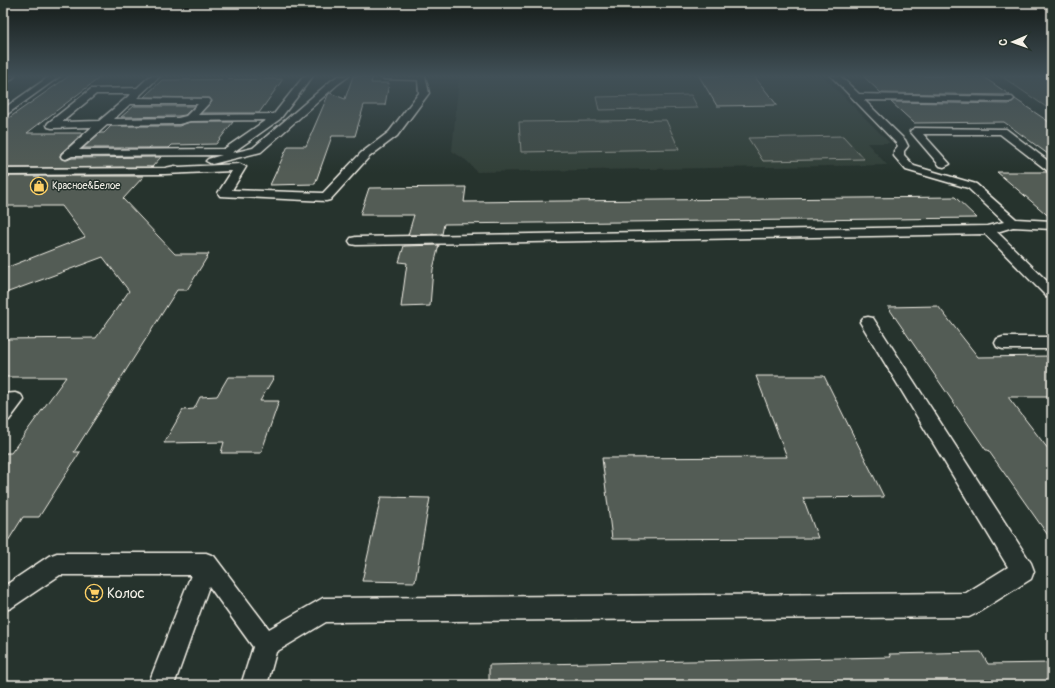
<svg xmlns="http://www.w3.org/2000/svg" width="1055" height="688" font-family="Pangolin,sans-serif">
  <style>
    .built { fill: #333f39 }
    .green { fill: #414b45; stroke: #9a9e96 }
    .building { fill: #525c55; stroke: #f4f1e8 }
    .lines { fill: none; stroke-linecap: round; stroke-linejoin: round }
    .service-casing { stroke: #f4f1e8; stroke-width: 3 }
    .tertiary-casing { stroke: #f4f1e8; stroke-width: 3 }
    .service { fill: #26332d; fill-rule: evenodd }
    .tertiary { fill: #26332d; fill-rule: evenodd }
    .labels { text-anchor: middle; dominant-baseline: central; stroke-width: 3; stroke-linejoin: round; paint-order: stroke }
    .far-poi-label { font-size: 10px; fill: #f4f1e8; stroke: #26332d; text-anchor: start }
    .near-poi-label { font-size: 14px; fill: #f4f1e8; stroke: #26332d; text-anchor: start }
  </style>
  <rect width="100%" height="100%" fill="#26332d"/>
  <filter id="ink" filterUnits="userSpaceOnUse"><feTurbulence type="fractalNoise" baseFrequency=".025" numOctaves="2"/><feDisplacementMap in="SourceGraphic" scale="8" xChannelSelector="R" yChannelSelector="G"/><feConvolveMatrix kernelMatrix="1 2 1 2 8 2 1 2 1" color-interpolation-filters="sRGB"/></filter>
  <g filter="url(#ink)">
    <path class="built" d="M459,76h364l67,67h-23l20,22 -410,7 -10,-11 -15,-10z"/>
    <path class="green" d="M1001,76h51v35z
      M691,95l7,13 -99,2 -3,-13z
      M666,120l13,29 -158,3 -2,-30z
      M843,136l21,23 -101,2 -15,-23z"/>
    <path class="building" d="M69,76h33l-75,57h56l-22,20 -1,4 2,2 5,1 5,-2 89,-1 -9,10 -149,1v-46z
      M353,76h20l-2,7h18l-4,22h-21l-9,31h-23l-17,48 -45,1 18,-39h18l22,-51 2,-2 15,6z
      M699,76h55l23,29 -60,1z
      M863,76h119l28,19 -129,-2z
      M283,79l-24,34h-58l11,-11 -2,-4 -66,-1 18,-17z
      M1015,99l37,25v33l-48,-35 -90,1 -23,-21 118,2z
      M134,106h60l-9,9 -7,1 -57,1z
      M190,122h43l-17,22 -44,1 -3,3h-86l17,-15h4l7,-7h68z
      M997,172h49l6,1v46z
      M3,176h141l-21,23 52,55h34l-22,36h-10l-103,162h6l-41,65h-16l-20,32v-96h8l55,-76h-63v-38l93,-1 33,-47 -26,-34 -100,37v-25l82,-32 -23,-31h-59z
      M466,187l-2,15 491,-5 22,21 -533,6 -2,10 -34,1 6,-20h-54l9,-27z
      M439,245l-6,24 -3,37 -29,1 6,-44 -8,-1 5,-16z
      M938,306l40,51 74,-1v41h-44l44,57v87l-64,-91h-2l-98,-143z
      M756,376h68l60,121 -81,1 15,40 -206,1 -10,-81 185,-1z
      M228,377h46l-14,24h19l-18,52h-40l3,-11 -60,1 19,-33 11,-1 6,-12 17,-1z
      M381,497l49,1 -15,84 -53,-1z
      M981,652l7,12 64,-1v22h-563v-20l402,-8 -2,-3z"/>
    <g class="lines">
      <defs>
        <path id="service" d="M50,76h10l-54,39 -3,1v-7z
          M150,76h10l-23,22 72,1 2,2 -2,2 -11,12 76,-1 30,-38h9l-33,43 -48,34 21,-5 79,-68 6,-4h11l-11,8 -77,68 -49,12 -6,-3 2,-2 14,-4 -150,1 -6,3 -4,-1 -1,-2 1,-2 30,-27 -40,1 -4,-1 -1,-2 1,-2 43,-34 46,-1zM96,94h35l-32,27 -37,1zM130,104h68l-12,12 -8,2 -64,1zM266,120l-42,29 -145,1 28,-25 72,-1 11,-3z
          M380,76h45l4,17 -32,43 -28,21 -39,43 -4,1 -106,-5 -2,-3 14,-22 -67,3 -162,1v-6l162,-1 10,-2 4,1 61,-3 6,3 -14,23 91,3 38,-40 28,-21 30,-39 -1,-13 -34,-1z
          M831,76h9l19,18 153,3 2,2 -2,2 -3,1 -145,-2 41,40 3,6 -4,5v4l10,11 62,18 40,35 36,2v8l-39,-2 -16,5 55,54v13l-5,-2 -62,-63 -629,11 -5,-1 -2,-3 2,-3 5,-1 631,-11 17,-4 -36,-34 -62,-18 -12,-14v-5l4,-5 -2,-3z
          M915,128l91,1 46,35v8l-4,-1 -48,-37h-77l27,30 -6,3 -4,-1 -30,-35z
          M868,317l5,1 158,245 3,8 -3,8 -54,34 -8,4 -643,5 -50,30 -9,33h-26l12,-38 -44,-61 -35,99h-26l43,-110h-131l-49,33 -8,3v-24l46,-31 8,-3h149l8,3 55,73 54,-31 643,-5 42,-26 -148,-245 3,-4z
          M1003,337h49v12h-49l-6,-2 -2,-4 2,-4z
          M15,393l6,2 3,5 -15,20 -6,2v-28z"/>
        <path id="tertiary" d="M3,76h12l-8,7 -4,1z"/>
      </defs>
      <use href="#service" class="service-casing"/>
      <use href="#tertiary" class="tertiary-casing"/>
      <use href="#service" class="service"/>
      <use href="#tertiary" class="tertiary"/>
    </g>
  </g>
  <linearGradient id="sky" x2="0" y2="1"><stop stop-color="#151c19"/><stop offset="0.44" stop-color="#415057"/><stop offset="1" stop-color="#415057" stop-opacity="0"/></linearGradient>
  <rect width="1055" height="173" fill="url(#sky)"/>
  <defs>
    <symbol id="shop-ring" viewBox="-11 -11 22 22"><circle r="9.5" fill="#26332d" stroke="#ffd166" stroke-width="1.5"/><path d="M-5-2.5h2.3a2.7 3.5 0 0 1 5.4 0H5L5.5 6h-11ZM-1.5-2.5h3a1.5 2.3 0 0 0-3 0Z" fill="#ffd166"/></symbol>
    <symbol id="supermarket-ring" viewBox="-11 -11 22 22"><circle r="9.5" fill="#26332d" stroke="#ffd166" stroke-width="1.5"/><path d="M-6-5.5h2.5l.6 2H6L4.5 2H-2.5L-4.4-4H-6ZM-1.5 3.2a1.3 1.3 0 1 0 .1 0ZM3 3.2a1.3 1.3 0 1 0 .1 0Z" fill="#ffd166"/></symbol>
  </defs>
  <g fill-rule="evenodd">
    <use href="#shop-ring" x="29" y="176" width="20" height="20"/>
    <use href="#supermarket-ring" x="84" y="583" width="20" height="20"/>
  </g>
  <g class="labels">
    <g class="far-poi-label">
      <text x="52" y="186">Красное&amp;Белое</text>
    </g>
    <g class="near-poi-label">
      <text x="107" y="593">Колос</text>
    </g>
  </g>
  <rect width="1055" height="688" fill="none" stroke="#26332d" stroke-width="16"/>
  <rect x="8" y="8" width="1039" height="672" fill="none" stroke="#f4f1e8" stroke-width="1.5" filter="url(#ink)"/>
  <g transform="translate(1013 42) rotate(268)" stroke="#26332d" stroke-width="3" paint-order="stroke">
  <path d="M0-3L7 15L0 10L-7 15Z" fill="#f4f1e8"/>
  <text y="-6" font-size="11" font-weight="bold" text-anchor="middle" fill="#f4f1e8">С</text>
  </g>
</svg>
